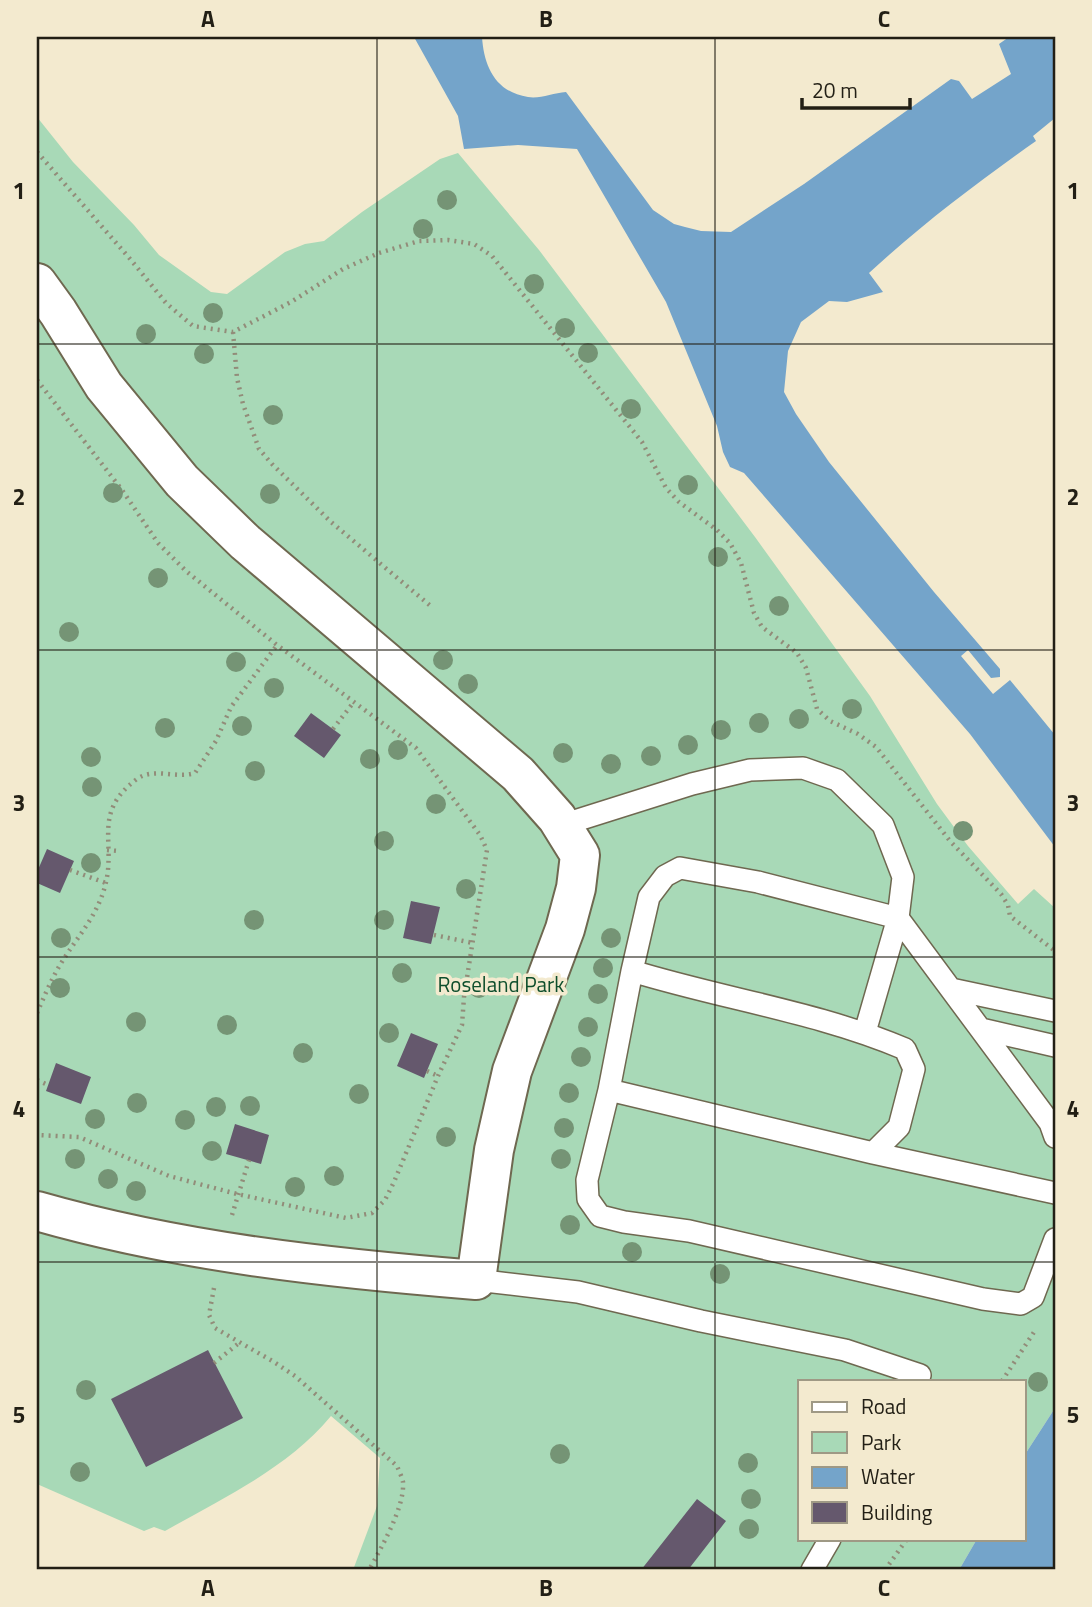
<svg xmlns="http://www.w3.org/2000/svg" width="1092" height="1607" font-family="'Titillium Web',sans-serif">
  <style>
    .green { fill: #a8d9b7 }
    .water { fill: #74a4ca }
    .building { fill: #65586d }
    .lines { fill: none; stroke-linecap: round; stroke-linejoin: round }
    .lane-casing { stroke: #6f6850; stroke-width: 24 }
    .street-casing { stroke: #6f6850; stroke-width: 42 }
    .path { stroke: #928c79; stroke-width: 4.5; stroke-dasharray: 2 5; stroke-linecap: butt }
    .lane { stroke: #fff; stroke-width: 21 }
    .street { stroke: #fff; stroke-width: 38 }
    .tree { fill: #759475 }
    .grid { fill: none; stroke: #221f15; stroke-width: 2; stroke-opacity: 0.55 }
    .labels { text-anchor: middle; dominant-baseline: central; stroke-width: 7; stroke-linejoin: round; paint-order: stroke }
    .park-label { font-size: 21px; fill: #0e4e2c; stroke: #f3eacf }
    .neatline { fill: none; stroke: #221f15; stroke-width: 2.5 }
    .grid-label { font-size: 23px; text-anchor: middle; font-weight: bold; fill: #221f15 }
  </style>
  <rect width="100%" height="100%" fill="#f3eacf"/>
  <path class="green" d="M37,117l36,45 61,63 25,30 52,37 16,2 58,-42 20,-8 19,-3 38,-29 78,-53 18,-6 81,97 216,287 115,159 67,108 31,42 50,58 16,-15 21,19v500l-31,48v-75h-224v158h177l-18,31h-606l24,-64 3,-48 -49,-42c-43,52 -108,82 -166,115l-11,-4 -10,4 -107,-47z"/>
  <path class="water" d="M414,37h68c2,29 13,55 46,60 12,2 25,-4 38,-5l87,118 21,14 11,3 16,4 30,1 73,-48 147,-105 8,2 13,18 39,-25 -12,-30 10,-7h46v81l-22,18 3,5c-58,41 -115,84 -167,132l14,19 -36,10 -18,-1 -28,21 -13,29 -4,41 12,22 33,48 105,130 66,77v8l-9,1 -23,-28 -7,6 32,38 17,-14 45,55v112l-85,-113 -226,-261 -14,-6 -7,-15 -6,-26 -51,-124 -89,-153 -59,-4 -54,4 -6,-33z
    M1055,1408v162h-96l18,-31h47v-83z"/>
  <path class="building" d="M311,713l30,22 -17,23 -30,-22z
    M47,849l27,12 -14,32 -23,-10v-11z
    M411,901l29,6 -9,37 -28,-6z
    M411,1033l27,11 -14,34 -27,-12z
    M56,1063l35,14 -10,27 -35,-13z
    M235,1124l34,11 -8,29 -35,-10z
    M208,1350l35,68 -97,49 -35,-68z
    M697,1499l29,22 -38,49h-47z"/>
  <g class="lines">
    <defs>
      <path id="lane" d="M562,825l130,-41 58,-14 53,-2 34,12 46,45 20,52 -5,41 -33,114
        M951,989l104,22
        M981,1029l74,17
        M609,1090l23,-119
        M1055,1137l-5,-14 -152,-205 -140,-36 -78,-14 -15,8 -16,21 -17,74c91,28 186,41 273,78l9,20 -15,58 -26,26 -264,-63 -22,90 1,19 12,17 24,6 65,9 294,68 38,5 12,-7 22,-58
        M873,1153l182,40
        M476,1280l102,12 123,29 144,29 75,25 -3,6
        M812,1570l18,-31"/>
      <path id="street" d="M37,283l21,29 46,74 78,95 63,61 273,232 39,44 23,37 -4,33 -11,41 -53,142 -18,79 -18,130c-148,-12 -296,-28 -439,-69"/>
    </defs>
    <use href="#lane" class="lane-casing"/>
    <use href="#street" class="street-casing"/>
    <path class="path" d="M37,152l94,108 35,43 27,23 40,6 58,-30 52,-33 36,-16 40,-12 29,-1 26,4 18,12 150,186 24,46 13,14 38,28 13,13 11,20 13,50 8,14 35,26 9,15 11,41 13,12 28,13 18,13 74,94 51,53 7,11 2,11 45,35
      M233,332l4,46 6,26 16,45 13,15 59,58 102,86
      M37,380l85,110 36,53 28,28 91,74 139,103 64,87 7,15 -23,147 -2,28 -24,51 -44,106 -9,18 -13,13 -26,5 -109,-24 -68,-18 -90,-39 -42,-2
      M333,729l20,-26
      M107,850l11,1
      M70,870l36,13
      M434,935l39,8
      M37,1013c7,-16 14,-33 23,-48 16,-27 37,-48 45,-79 12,-43 -14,-73 32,-107 17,-12 39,0 58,-6l21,-32 15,-34 46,-62
      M427,1071l11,5
      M37,1080l11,5
      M232,1215l17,-55
      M214,1288l-5,27 6,13 59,34 21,14 102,90c2,5 5,11 6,16 2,25 -22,66 -34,88
      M214,1363l25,-20
      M1002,1381l34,-52
      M885,1570l22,-31"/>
    <use href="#lane" class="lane"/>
    <use href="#street" class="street"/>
  </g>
  <g class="tree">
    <circle cx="447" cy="200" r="10"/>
    <circle cx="423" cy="229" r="10"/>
    <circle cx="534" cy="284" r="10"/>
    <circle cx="213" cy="313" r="10"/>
    <circle cx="565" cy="328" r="10"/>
    <circle cx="146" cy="334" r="10"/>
    <circle cx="588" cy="353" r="10"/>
    <circle cx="204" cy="354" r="10"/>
    <circle cx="631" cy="409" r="10"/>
    <circle cx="273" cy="415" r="10"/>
    <circle cx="688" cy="485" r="10"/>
    <circle cx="113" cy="493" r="10"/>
    <circle cx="270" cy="494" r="10"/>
    <circle cx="718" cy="557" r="10"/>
    <circle cx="158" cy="578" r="10"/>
    <circle cx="779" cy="606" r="10"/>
    <circle cx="69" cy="632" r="10"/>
    <circle cx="443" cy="660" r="10"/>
    <circle cx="236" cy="662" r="10"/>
    <circle cx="468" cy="684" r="10"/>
    <circle cx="274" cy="688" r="10"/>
    <circle cx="852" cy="709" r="10"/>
    <circle cx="799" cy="719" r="10"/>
    <circle cx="759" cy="723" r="10"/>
    <circle cx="242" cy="726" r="10"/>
    <circle cx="165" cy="728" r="10"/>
    <circle cx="721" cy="730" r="10"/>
    <circle cx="688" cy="745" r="10"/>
    <circle cx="398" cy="750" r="10"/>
    <circle cx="563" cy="753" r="10"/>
    <circle cx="651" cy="756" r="10"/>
    <circle cx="91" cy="757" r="10"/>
    <circle cx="370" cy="759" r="10"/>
    <circle cx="611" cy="764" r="10"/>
    <circle cx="255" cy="771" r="10"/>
    <circle cx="92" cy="787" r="10"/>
    <circle cx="436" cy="804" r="10"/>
    <circle cx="963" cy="831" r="10"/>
    <circle cx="384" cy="841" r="10"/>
    <circle cx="91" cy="863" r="10"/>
    <circle cx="466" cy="889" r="10"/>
    <circle cx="254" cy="920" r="10"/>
    <circle cx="384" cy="920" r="10"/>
    <circle cx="61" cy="938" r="10"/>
    <circle cx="611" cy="938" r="10"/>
    <circle cx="603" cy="968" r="10"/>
    <circle cx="402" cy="973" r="10"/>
    <circle cx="60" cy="988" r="10"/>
    <circle cx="479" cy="988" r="10"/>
    <circle cx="598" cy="994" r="10"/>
    <circle cx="136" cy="1022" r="10"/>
    <circle cx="227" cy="1025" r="10"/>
    <circle cx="588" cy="1027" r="10"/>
    <circle cx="389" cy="1033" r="10"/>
    <circle cx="303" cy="1053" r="10"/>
    <circle cx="581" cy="1057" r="10"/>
    <circle cx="569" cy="1093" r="10"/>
    <circle cx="359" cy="1094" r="10"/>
    <circle cx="137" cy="1103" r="10"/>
    <circle cx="250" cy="1106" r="10"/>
    <circle cx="216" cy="1107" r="10"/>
    <circle cx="95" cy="1119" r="10"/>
    <circle cx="185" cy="1120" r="10"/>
    <circle cx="564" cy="1128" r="10"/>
    <circle cx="446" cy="1137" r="10"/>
    <circle cx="212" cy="1151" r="10"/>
    <circle cx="75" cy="1159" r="10"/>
    <circle cx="561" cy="1159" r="10"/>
    <circle cx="334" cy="1176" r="10"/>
    <circle cx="108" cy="1179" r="10"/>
    <circle cx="295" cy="1187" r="10"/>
    <circle cx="136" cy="1191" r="10"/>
    <circle cx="570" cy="1225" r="10"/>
    <circle cx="632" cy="1252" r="10"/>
    <circle cx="720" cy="1274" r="10"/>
    <circle cx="1038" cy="1382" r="10"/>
    <circle cx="86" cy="1390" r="10"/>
    <circle cx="560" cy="1454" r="10"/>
    <circle cx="748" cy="1463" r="10"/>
    <circle cx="80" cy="1472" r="10"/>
    <circle cx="751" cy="1499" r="10"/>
    <circle cx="749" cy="1529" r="10"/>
  </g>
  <path class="grid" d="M377,37v1533M715,37v1533M37,344h1018M37,650h1018M37,957h1018M37,1262h1018"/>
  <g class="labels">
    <g class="park-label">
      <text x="501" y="984">Roseland Park</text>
    </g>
  </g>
  <rect width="1092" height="1607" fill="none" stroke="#f3eacf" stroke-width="77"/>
  <rect x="798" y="1380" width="228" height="161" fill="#f3eacf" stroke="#9f9985" stroke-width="2"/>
  <rect x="812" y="1402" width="35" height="10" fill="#ffffff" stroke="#9f9985" stroke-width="2"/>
  <text x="861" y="1414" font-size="21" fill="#221f15">Road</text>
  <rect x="812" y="1432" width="35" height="21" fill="#a8d9b7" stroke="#9f9985" stroke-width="2"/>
  <text x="861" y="1450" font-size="21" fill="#221f15">Park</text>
  <rect x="812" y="1467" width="35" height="21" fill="#74a4ca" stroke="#9f9985" stroke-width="2"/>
  <text x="861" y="1484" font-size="21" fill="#221f15">Water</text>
  <rect x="812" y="1502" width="35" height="21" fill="#65586d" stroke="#9f9985" stroke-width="2"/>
  <text x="861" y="1520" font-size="21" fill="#221f15">Building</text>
  <path d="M802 98v10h108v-10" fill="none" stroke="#221f15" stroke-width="3.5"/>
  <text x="812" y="98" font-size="21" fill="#221f15" stroke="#f3eacf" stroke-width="5" paint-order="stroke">20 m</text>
  <rect x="38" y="38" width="1016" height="1530" class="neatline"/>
  <g class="grid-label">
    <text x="208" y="27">A</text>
    <text x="546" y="27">B</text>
    <text x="884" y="27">C</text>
    <text x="19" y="199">1</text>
    <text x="1073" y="199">1</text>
    <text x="19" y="505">2</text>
    <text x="1073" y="505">2</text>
    <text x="19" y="811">3</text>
    <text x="1073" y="811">3</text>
    <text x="19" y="1117">4</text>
    <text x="1073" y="1117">4</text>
    <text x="19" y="1423">5</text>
    <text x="1073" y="1423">5</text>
    <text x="208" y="1596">A</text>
    <text x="546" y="1596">B</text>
    <text x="884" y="1596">C</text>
  </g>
</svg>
